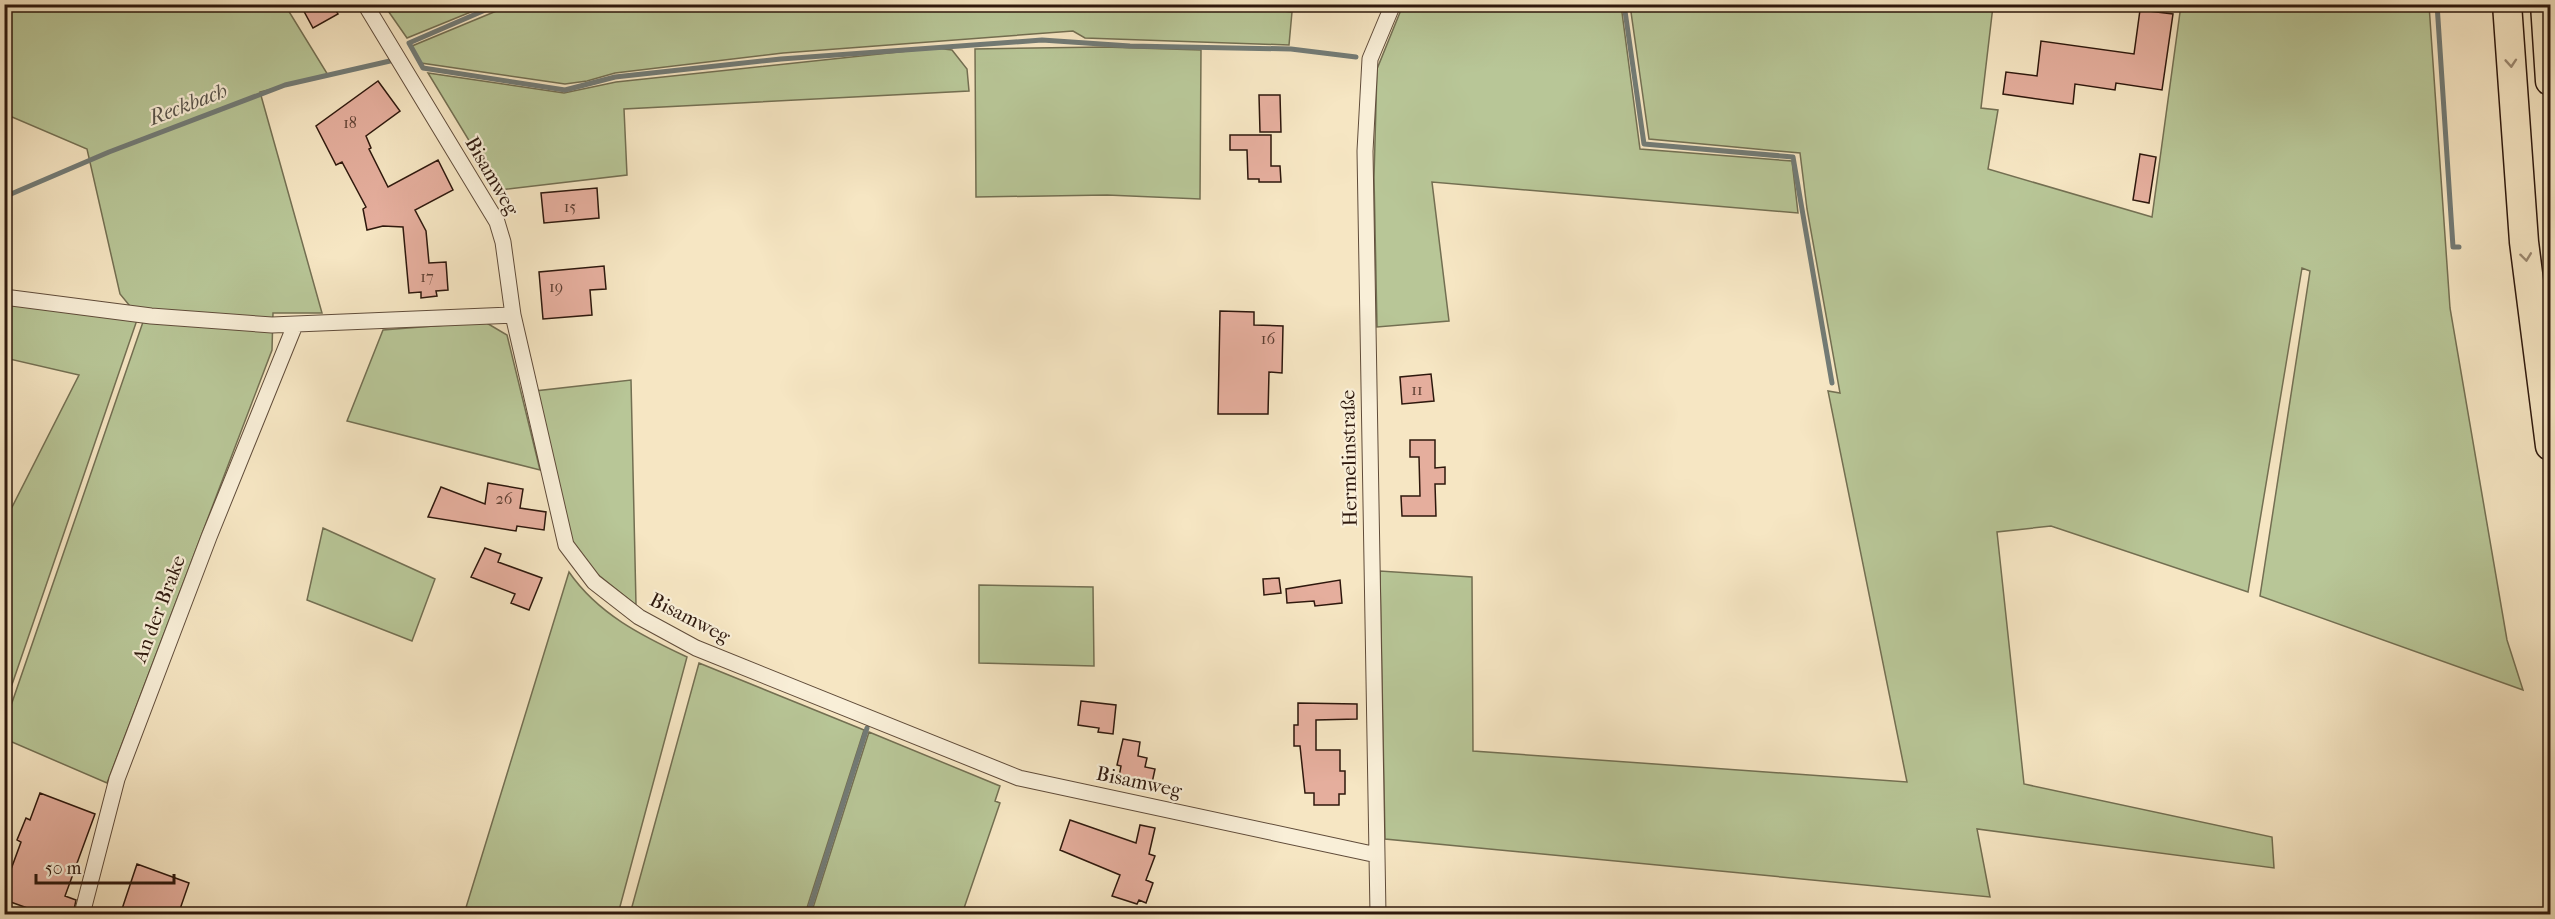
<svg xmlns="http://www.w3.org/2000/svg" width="2555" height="919" font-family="'IM FELL French Canon',serif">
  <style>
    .green { fill: #b8c697; stroke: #736f52; stroke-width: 1.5 }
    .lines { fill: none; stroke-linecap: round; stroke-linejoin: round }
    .stream { stroke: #727b76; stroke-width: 5 }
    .building { fill: #e5ae9d; stroke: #2e180d; stroke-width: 1.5 }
    .street-casing { stroke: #604c3a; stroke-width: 17 }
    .highway-casing { stroke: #2e180d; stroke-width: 31 }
    .street { stroke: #f9efd8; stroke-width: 15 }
    .highway { stroke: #f6e6c3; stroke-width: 28 }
    .oneway { stroke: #9c8971 }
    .labels { text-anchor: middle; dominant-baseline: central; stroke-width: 4.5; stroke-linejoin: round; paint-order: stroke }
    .number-label { font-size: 16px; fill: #5c3e31 }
    .street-label { font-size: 20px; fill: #2e180d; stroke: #f9efd8 }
    .water-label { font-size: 21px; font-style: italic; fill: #56524a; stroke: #f9efd8 }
  </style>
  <rect width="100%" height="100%" fill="#f6e6c3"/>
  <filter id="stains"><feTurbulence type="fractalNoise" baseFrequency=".00333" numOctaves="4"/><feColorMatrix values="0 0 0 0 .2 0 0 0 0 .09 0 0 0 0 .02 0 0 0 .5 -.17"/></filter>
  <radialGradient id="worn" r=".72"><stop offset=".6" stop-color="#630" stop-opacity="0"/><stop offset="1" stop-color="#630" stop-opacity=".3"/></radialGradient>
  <path class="green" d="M5,5h280l43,70 -68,17 62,221h-49l-1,37 -165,433 -102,-44v-16l138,-401 -23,-28 -33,-145 -82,-35z
    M384,5h104l-81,33z
    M511,5l702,-1 79,8 -3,33 -204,-7 -12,-7 -290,22 -168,20 -28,8 -22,3 -144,-21 -9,-17z
    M1403,5h218l19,144 152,12 6,52 -366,-31 17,139 -72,6 -3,-150 3,-108z
    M1630,5h361l2,1 -12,102 17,2 -10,59 164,48 29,-212h248l21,303 57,332 16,50 -263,-94 50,-325 -8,-3 -54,324 -197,-66 -54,6 27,252 248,53 2,31 -297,-39 13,68 -605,-58 -5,-268 92,6 1,174 434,31 -79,-391 12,2 -33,-184 -7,-56 -151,-14z
    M1104,47l97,3 -1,149 -93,-4 -131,2 -1,-148z
    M936,48l16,2 15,19 2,22 -345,18 3,66 -128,15 -71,-117 136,20 52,-11z
    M5,304l132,16 -132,385v-184l74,-146 -74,-17z
    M485,322l22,13 33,135 -193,-49 36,-91z
    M631,380l5,225 -40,-32 -24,-32 -37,-150z
    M323,528l112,51 -23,62 -105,-41z
    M569,572c29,42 73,64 118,85l-69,257h-154z
    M979,585l114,2 1,79 -115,-3z
    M699,663l165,67 -59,184h-175z
    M869,732l131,54 -5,15 5,2 -38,111h-151z"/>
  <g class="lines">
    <path class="stream" d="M499,4l-90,39 14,25 142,22 50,-13 166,-18 261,-19 88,6 161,3 65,8
      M1624,4l20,140 149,13 39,226
      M2437,4l16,243h6
      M4,197l105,-45 176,-67 105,-24
      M808,914l59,-186"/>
  </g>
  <path class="building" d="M300,4h32l6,10 -25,14z
    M2140,10l33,4 -11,76 -46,-7 -1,7 -40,-6 -2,20 -70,-10 3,-22 31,4 4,-35 93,13z
    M378,81l22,30 -34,25 5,12 -2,1 19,38 50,-27 15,30 -38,20 11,21 3,32 17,-1 2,28 -12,1 1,5 -16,2v-6l-12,1 -6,-66 -20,-1 -16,4 -4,-21 3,-2 -24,-45 -6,3 -20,-39z
    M1259,95h21l1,37h-21z
    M1230,135h41v31h9l1,16h-22v-3h-11l-1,-29h-17z
    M2140,154l16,3 -7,46 -16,-3z
    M597,188l2,30 -55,5 -3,-30z
    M604,266l2,23 -16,1 2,25 -49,4 -4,-47z
    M1220,311l34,1v13l29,1 -1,47 -13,-1 -1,42h-50z
    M1431,374l3,27 -32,3 -2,-27z
    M1410,440h25v28l10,-1v17h-10l1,32h-34l-1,-20h19l-1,-39h-9z
    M488,483l35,6 -3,19 26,4 -2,18 -27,-4 -1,5 -88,-14 13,-30 44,17z
    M485,548l16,6 -3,8 44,16 -13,32 -18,-7 4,-9 -44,-17z
    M1279,578l2,15 -17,2 -1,-16z
    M1340,580l2,23 -27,3 -1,-5 -27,2 -1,-14z
    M1081,701l35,4 -3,29 -15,-2 1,-4 -21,-3z
    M1298,703l59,1v15l-41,1v30h24v21h5v23h-6v11h-25v-12h-9l-5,-47h-6v-21h4z
    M1123,739l17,3 -2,14 9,2 -2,9 10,2 -3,14 -33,-6 2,-11 -4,-1z
    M40,793l55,21 -30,82 11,4 -3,15h-26l-42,-15 5,-16 -4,-1 15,-41 -4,-2 9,-22 4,2z
    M1070,820l66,23 4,-18 15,3 -6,26 6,2 -9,24 7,3 -7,20 -7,-3 -2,4 -25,-8 8,-21 -60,-25z
    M137,864l52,19 -11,32h-58z"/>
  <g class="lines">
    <defs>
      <path id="street" d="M365,4l132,218 6,20 10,73 53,230 28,37 45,35 57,31 323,130 358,77
        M4,297l147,19 121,9 241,-10
        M82,914l35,-135 92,-242 86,-212
        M1378,914l-13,-763 5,-92 23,-55"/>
      <path id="highway" d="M2507,4l17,238 26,204
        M2545,4l5,77"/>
    </defs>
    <use href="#street" class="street-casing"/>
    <use href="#highway" class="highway-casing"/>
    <use href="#street" class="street"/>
    <use href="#highway" class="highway"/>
  </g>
  <defs><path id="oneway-chevron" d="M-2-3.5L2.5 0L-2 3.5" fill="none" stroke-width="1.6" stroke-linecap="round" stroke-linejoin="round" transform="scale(1.5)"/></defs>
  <g class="oneway">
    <use href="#oneway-chevron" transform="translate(2511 63) rotate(86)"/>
    <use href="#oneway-chevron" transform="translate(2526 257) rotate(83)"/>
  </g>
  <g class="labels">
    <g class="number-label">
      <text x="350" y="122">18</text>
      <text x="570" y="206">15</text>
      <text x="427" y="276">17</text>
      <text x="556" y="286">19</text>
      <text x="1268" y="338">16</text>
      <text x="1417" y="389">11</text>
      <text x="504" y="498">26</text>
    </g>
    <g class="street-label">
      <text transform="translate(492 176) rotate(60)">Bisamweg</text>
      <text transform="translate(1349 458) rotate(-91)">Hermelinstraße</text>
      <text transform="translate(159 609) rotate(-69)">An der Brake</text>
      <text transform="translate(690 618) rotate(27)">Bisamweg</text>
      <text transform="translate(1139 782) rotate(12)">Bisamweg</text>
    </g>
    <g class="water-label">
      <text transform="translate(188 104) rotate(-21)">Reckbach</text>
    </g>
  </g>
  <rect width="2555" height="919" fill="none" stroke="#f6e6c3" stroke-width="24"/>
  <rect x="6" y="6" width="2543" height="907" fill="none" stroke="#2e180d" stroke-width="3"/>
  <rect x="12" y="12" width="2531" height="895" fill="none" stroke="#2e180d" stroke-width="1.5"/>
  <path d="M36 874v9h138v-9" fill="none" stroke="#2e180d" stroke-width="3"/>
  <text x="45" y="874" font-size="18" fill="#2e180d" stroke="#f9efd8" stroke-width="4.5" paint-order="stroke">50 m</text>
  <rect width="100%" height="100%" filter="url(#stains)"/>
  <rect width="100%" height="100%" fill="url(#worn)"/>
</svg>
